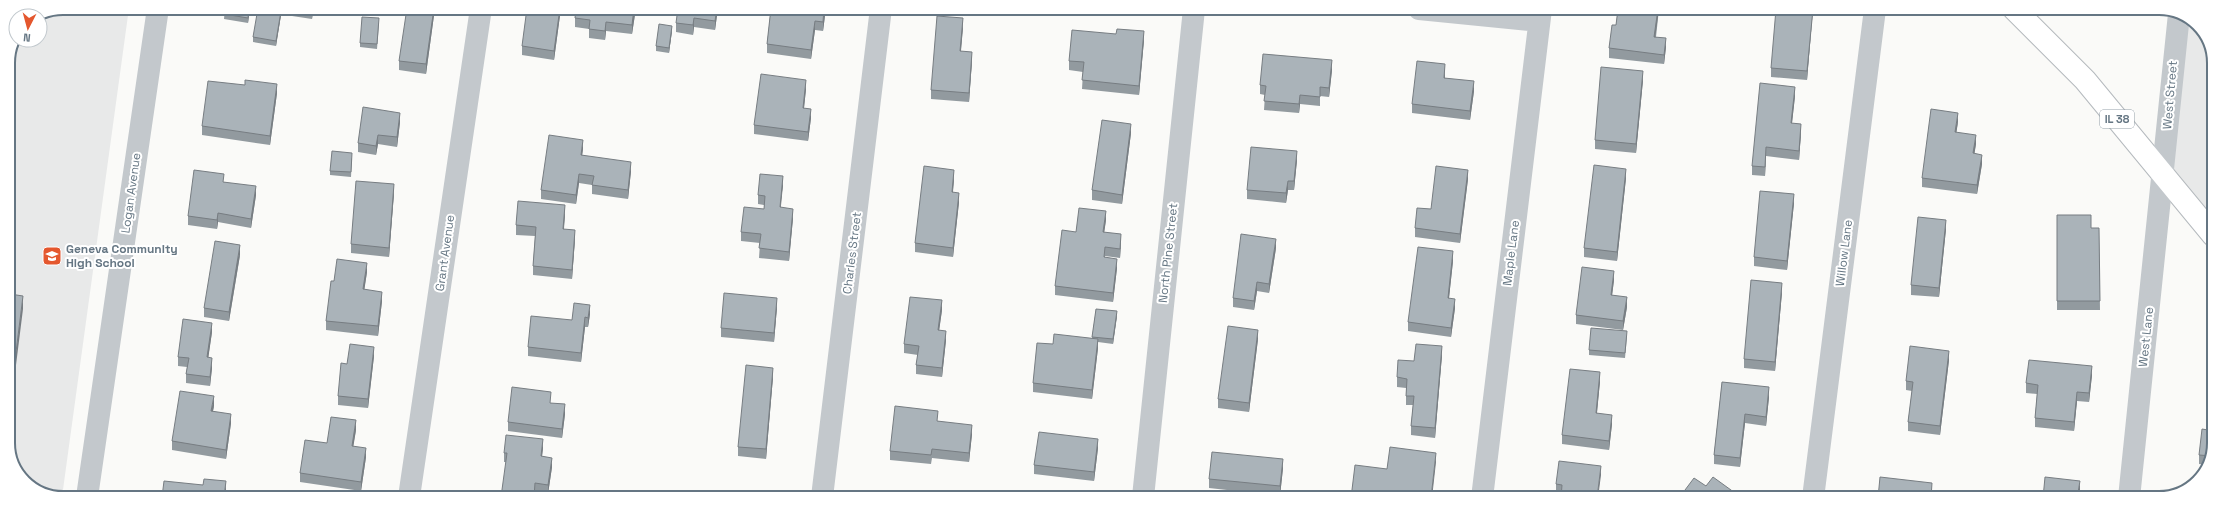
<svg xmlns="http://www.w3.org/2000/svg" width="2222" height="506" font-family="'Space Grotesk',sans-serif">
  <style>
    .built { fill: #e8e9e9 }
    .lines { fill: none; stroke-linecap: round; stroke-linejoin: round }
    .major-casing { stroke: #b5babe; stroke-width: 24 }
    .minor { stroke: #c3c8cc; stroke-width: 22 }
    .major { stroke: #fff; stroke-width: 22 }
    .wall { fill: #929a9f }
    .shaded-wall { fill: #777d82 }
    .building { fill: #aab3b9; stroke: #777d82 }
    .labels { text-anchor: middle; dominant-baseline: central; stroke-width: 4; stroke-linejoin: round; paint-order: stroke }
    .shield { fill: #fff; stroke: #939fa8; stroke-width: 1 }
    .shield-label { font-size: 11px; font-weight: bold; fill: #657683 }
    .street-label { font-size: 12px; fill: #657683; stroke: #fff }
    .poi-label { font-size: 12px; font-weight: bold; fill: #657683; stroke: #fff; text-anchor: start }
    .rim { fill: none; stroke: #657683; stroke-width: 2 }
  </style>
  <rect width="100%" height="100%" fill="#fafaf8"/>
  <path class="built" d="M63,8h66l-67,489h-10l-30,-17 -14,-30v-388l9,-22h23v-23z
    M2187,19l14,8 13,32 -1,163 -42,-51z"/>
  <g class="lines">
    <defs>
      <path id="major" d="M2014,9l71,71 128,155"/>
    </defs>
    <use href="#major" class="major-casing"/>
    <path class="minor" d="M1419,9l120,12
      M87,497l71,-489
      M409,497l72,-489
      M822,497l59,-489
      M1143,497l51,-488
      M1482,498l59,-489
      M1813,498l62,-489
      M2129,498l50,-484"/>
    <use href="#major" class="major"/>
  </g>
  <path class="wall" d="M65,8h27l-1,3z
    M225,8h25l-2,15 -24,-4z
    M292,8h22l-2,11 -20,-3z
    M435,8l-9,66 -27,-4v-9z
    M561,8l-7,52 -32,-5v-9z
    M576,8h60l-4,26 -26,-3 -1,9 -16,-2v-9l-14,-2v-9z
    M718,8l-3,22 -21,-3 -1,8 -17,-3v-9z
    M771,8h55l-3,23 -8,-1 -4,29 -44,-6v-9z
    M1618,9h41l-3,28 10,10 -2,17 -55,-6v-10l7,-23z
    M1661,9h10l-1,1z
    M1813,9l-6,71 -36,-3v-9z
    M281,15l-5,31 -23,-4v-5z
    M379,23l-2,26 -17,-2v-4z
    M963,27l-2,24 11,10 -3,41 -38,-3v-9z
    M672,31l-3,22 -13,-2v-5z
    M1144,40l-5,55 -57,-6 1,-17 -14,-2v-9z
    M1332,70l-3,27 -9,-1v10l-20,-2 -1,9 -35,-3 1,-15 -5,-1v-9z
    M1445,74v4l29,13 -4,29 -58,-7v-9z
    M1643,80l-7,73 -41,-4v-9z
    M806,89l-2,19 7,10 -3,23 -54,-7v-9z
    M277,93l-7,52 -68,-10v-9z
    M1795,96l-3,27 9,10 -2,27 -33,-4 -1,20 -13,-1v-9z
    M400,122l-3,25 -19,-3 -2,11 -18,-3v-9z
    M1958,122l-2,11 20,11 -2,10 8,10 -5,30 -55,-7v-9z
    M1131,133l-9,71 -30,-4v-10z
    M583,149l-1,6 49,16 -3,28 -36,-5v-9l-13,-2 -3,21 -35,-5v-9z
    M352,158l-1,19 -21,-2v-4z
    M1297,160l-3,30h-6l-2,13 -39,-4v-9z
    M1626,178l-9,83 -33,-4v-9z
    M954,179l-1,13 6,10 -6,55 -38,-5v-9z
    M1468,179l-8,64 -45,-6v-9z
    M224,182l32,13 -5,33 -33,-6 -1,7 -29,-4v-9z
    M783,185l-3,22 13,11 -4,43 -30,-3 1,-15 -19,-2v-9l23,-23v-4l-6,-1v-9z
    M394,193l-5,64 -38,-4v-9z
    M1794,203l-7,67 -33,-4v-9z
    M565,214l-1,15 11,10 -3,40 -39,-4v-9l2,-30 -19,-1v-10z
    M2057,215l34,13h8l1,82h-43z
    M1106,220l-2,12 17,11 -1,15 -15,-2v1l12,11 -4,34 -58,-7v-9l21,-54z
    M1946,229l-7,68 -28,-2v-10z
    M1276,248l-7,45 -12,-2 -3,19 -21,-3v-9z
    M240,255l-11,66 -25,-4v-9z
    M1453,261l-4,37 6,10 -4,29 -43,-6v-9z
    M367,272l-3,18 18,11 -4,35 -52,-6v-9l8,-40z
    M1614,280l-2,15 15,12 -4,23 -47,-6v-9z
    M1782,292l-7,79 -31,-3v-9z
    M777,307l-3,35 -53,-5v-9z
    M1096,309l21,7 -4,28 -15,-2v6l-6,51 -59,-7v-9l20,-39 39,-6z
    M942,310l-3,20 7,10 -4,37 -26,-3v-9l2,-10 -14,-2v-9z
    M590,314l-2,13h-3l-4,35 -53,-6v-9l44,-27z
    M212,332l-4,26 4,10 -2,18 -24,-3v-9l1,-7 -9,-1v-9z
    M1627,336l-2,22 -36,-3v-5z
    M1258,339l-9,73 -31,-4v-9z
    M1442,355l-7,83 -24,-3v-9l2,-21h-7v-17l-9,-1v-10l17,-16z
    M374,356l-6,52 -30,-3v-9z
    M1949,360l-9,75 -32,-4v-9l4,-31 -6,-1v-9z
    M2092,375l-3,27 -12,-1 -3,30 -39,-4v-9l2,-24 -11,-1v-10z
    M773,377l-7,82 -28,-3v-9z
    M1600,381l-3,32 15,11 -3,26 -47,-6v-9z
    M1722,382l47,15 -3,29 -21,-3 -5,44 -26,-3v-9z
    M551,403l14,11 -3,24 -54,-7v-9z
    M214,406l-1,5 18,12 -5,36 -54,-9v-9z
    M938,421l34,13 -3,28 -37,-4 -1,6 -41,-4v-9z
    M356,430l-3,16 13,11 -5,34 -61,-9v-9l27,-30z
    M2208,430l5,24 -6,11 -8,-1v-9z
    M543,448l-1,8 10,11 -4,27 -13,-2 -29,-30h-2v-9z
    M1098,448l-4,33 -60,-7v-9z
    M1283,468l-3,28 -71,-8v-9z
    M1601,475l-40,19h-5v-10z
    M1706,486l36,12h-60v-4z"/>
  <path class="shaded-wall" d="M249,8h1l-2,15v-5z
    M313,8h1l-2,11z
    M434,8h1l-9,66v-10z
    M560,8h1l-7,52v-9z
    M634,8h2l-4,26v-9z
    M717,8h1l-3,22v-9z
    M824,8h2l-3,23v-9z
    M1658,9h1l-5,37v-9z
    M1813,9l-6,71v-9z
    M281,11v4l-5,31v-5z
    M694,18v9l-1,8v-10z
    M963,18v9l-3,33v-9z
    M815,21v9l-4,29v-9z
    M606,22v9l-1,9v-9z
    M672,26v5l-3,22v-5z
    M1144,31v9l-5,55v-9z
    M1666,38v9l-2,17v-9z
    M972,52v9l-3,41v-9z
    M1332,60v10l-3,27v-9z
    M1445,64v10l-1,13v-9z
    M1643,71v9l-7,73v-9z
    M806,80v9l-3,28v-9z
    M1474,81v10l-4,29v-9z
    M277,84v9l-7,52v-9z
    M1795,87v9l-4,36v-9z
    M1300,95v9l-1,9v-9z
    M811,109v9l-3,23v-9z
    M400,113v9l-3,25v-10z
    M1958,113v9l-3,20v-10z
    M1131,124v9l-9,71v-9z
    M1801,124v9l-2,27v-9z
    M378,135v9l-2,11v-9z
    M1976,135v9l-3,19v-10z
    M583,140v9l-2,15v-9z
    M1766,147v9l-1,20v-9z
    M1297,151v9l-3,30v-9z
    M1982,155v9l-5,30v-9z
    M631,162v9l-3,28v-9z
    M1626,169v9l-9,83v-9z
    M954,170v9l-2,22v-9z
    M1468,170v9l-8,64v-9z
    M579,174v9l-3,21v-9z
    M783,176v9l-3,31v-9z
    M1288,181v9l-2,13v-10z
    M394,184v9l-5,64v-9z
    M256,186v9l-5,33v-9z
    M959,193v9l-6,55v-9z
    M1794,194v9l-7,67v-9z
    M565,205v9l-2,24v-9z
    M793,209v9l-4,43v-9z
    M1106,211v9l-3,21v-9z
    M218,213v9l-1,7v-9z
    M1946,220v9l-7,68v-9z
    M575,230v9l-3,40v-9z
    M1121,234v9l-1,15v-9z
    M1276,239v9l-7,45v-9z
    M240,245v10l-11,66v-9z
    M1453,251v10l-5,46v-9z
    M1117,259v9l-4,34v-9z
    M367,263v9l-4,27v-10z
    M13,264v13l-3,30v-13z
    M1614,271v9l-3,24v-9z
    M1257,282v9l-3,19v-9z
    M1782,283v9l-7,79v-9z
    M382,292v9l-4,35v-10z
    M23,296v13l-15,120v-13z
    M1627,297v10l-4,23v-9z
    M777,298v9l-3,35v-9z
    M1455,299v9l-4,29v-9z
    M942,300v10l-4,29v-9z
    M590,305v9l-2,13v-9z
    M1117,311v5l-4,28v-5z
    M585,317v10l-4,35v-9z
    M212,323v9l-5,35v-10z
    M1258,330v9l-9,73v-9z
    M946,331v9l-4,37v-9z
    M1098,339v9l-6,51v-9z
    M1442,346v9l-7,83v-10z
    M374,347v9l-6,52v-9z
    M1949,351v9l-9,75v-9z
    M212,358v10l-2,18v-9z
    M2092,366v9l-3,27v-9z
    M773,368v9l-7,82v-10z
    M1600,372v9l-4,41v-9z
    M1769,387v10l-3,29v-9z
    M2077,392v9l-3,30v-9z
    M214,396v10l-3,14v-9z
    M565,404v10l-3,24v-9z
    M231,414v9l-5,36v-9z
    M1745,414v9l-5,44v-9z
    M1612,415v9l-3,26v-9z
    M356,420v10l-4,25v-9z
    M972,425v9l-3,28v-9z
    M543,439v9l-2,17v-9z
    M1098,439v9l-4,33v-9z
    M366,448v9l-5,34v-9z
    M1436,453v9l-4,36h-1z
    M552,458v9l-4,27v-9z
    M1283,459v9l-3,28v-10z
    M1601,466v9l-3,23h-1z
    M226,481v9l-1,7h-1z
    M2080,481v9l-1,8h-2z
    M535,483v14h-1z
    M1932,483v15h-1z"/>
  <path class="building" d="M225,8h24l-1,10 -24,-4z
    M258,8h5l18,3 -5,30 -23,-4z
    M300,8h13l-1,2z
    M407,8h27l-8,56 -27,-3z
    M527,8h33l-6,43 -32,-5z
    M576,8h58l-2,17 -26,-3 -1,9 -16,-2 1,-9 -15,-2z
    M678,8h39l-2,13 -21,-3 -1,7 -17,-2z
    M771,8h53l-1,14 -8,-1 -4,29 -44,-6z
    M1618,9h40l-4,28 12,1 -2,17 -55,-7 3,-23h4z
    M1776,9h37l-6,62 -36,-3z
    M937,16l26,2 -3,33 12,1 -3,41 -38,-3z
    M362,17l17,1 -2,26 -17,-1z
    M659,24l13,2 -3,22 -13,-2z
    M1117,29l27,2 -5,55 -57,-6 2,-18 -15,-1 3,-31 44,4z
    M1263,54l69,6 -3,28 -9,-1v10l-20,-2 -1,9 -35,-3 2,-15 -6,-1z
    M1417,61l28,3 -1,14 30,3 -4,30 -58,-7z
    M1601,67l42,4 -7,73 -41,-4z
    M761,74l45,6 -3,28 8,1 -3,23 -54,-7z
    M245,80l32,4 -7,52 -68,-10 6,-45 37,4z
    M1760,83l35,4 -4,36 10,1 -2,27 -33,-4 -1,20 -13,-1z
    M363,107l37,6 -3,24 -19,-2 -2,11 -18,-3z
    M1931,109l27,4 -3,19 21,3 -3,18 9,2 -5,30 -55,-7z
    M1102,120l29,4 -9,71 -30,-5z
    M549,135l34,5 -2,15 50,7 -3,28 -36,-5 2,-9 -15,-2 -3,21 -35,-5z
    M1251,147l46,4 -3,30h-6l-2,12 -39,-3z
    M332,151l20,2 -1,19 -21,-1z
    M1594,165l32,4 -9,83 -33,-4z
    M924,166l30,4 -2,22 7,1 -6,55 -38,-5z
    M1436,166l32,4 -8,64 -45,-6 2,-20 14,1z
    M194,170l30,4 -1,8 33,4 -5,33 -33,-6 -1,7 -29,-4z
    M760,174l23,2 -3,31 13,2 -4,43 -30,-4 2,-14 -20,-2 3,-25 20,2 1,-13 -7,-1z
    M356,181l38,3 -5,64 -38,-4z
    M1760,191l34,3 -7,67 -33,-4z
    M518,201l47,4 -2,24 12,1 -3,40 -39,-4 3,-39 -20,-2z
    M1079,208l27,3 -3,21 18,2 -1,15 -15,-2 -1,10 13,2 -4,34 -58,-7 7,-56 14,2z
    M2057,215h34v13h8l1,73h-43z
    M1918,217l28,3 -7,68 -28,-3z
    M1241,234l35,5 -7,45 -12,-2 -3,19 -21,-3z
    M215,241l25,4 -11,67 -25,-4z
    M1418,247l35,4 -5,47 7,1 -4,29 -43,-6z
    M337,259l30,4 -4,26 19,3 -4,34 -52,-5 5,-40h3z
    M8,264h5l-3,30 13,2 -15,120z
    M1582,267l32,4 -3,24 16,2 -4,24 -47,-6z
    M1751,280l31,3 -7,79 -31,-3z
    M724,293l53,5 -3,35 -53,-5z
    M910,297l32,3 -4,30 8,1 -4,37 -26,-3 3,-19 -15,-2z
    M574,303l16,2 -2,13 -3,-1 -4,36 -53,-6 3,-31 41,4z
    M1096,309l21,2 -4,28 -21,-2z
    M183,319l29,4 -5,34 5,1 -2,19 -24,-3 3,-16 -11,-1z
    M1228,326l30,4 -9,73 -31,-4z
    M1591,328l36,3 -2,22 -36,-3z
    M1054,334l44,5 -6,51 -59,-7 4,-40 16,1z
    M350,344l24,3 -6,52 -30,-3 3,-33 6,1z
    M1416,344l26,2 -7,82 -24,-2 3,-30h-8l1,-17 -10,-2 1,-17 16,1z
    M1910,346l39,5 -9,75 -32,-4 5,-40 -7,-1z
    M2029,360l63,6 -3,27 -12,-1 -3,30 -39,-4 3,-33 -12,-2z
    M746,365l27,3 -7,81 -28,-2z
    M1570,369l30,3 -4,41 16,2 -3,26 -47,-6z
    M1722,382l47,5 -3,30 -21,-3 -5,44 -26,-3z
    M512,387l39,5 -1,11 15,1 -3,25 -54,-7z
    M2213,388v66l-1,2 -13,-1 3,-26 6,1z
    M180,391l34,5 -3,15 20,3 -5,36 -54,-9z
    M895,406l43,5 -1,10 35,4 -3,28 -37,-4 -1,6 -41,-4z
    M331,417l25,3 -4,26 14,2 -5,34 -61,-9 5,-33 22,3z
    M1039,432l59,7 -4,33 -60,-7z
    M506,435l37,4 -2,17 11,2 -4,27 -13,-2 -1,14h-33l6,-44h-3z
    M1390,447l46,6 -5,45h-80l4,-33 32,4z
    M1212,452l71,7 -3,27 -71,-7z
    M1559,461l42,5 -4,32h-36l1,-13 -6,-1z
    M1713,477l29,21h-54l-6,-4 12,-16 12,8z
    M1880,477l52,6 -1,15h-53z
    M2045,477l35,4 -3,17h-34z
    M204,479l22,2 -2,16h-62l2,-16 39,4z"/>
  <defs>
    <symbol id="school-square" viewBox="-11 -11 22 22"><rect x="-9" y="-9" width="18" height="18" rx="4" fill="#e4572e" stroke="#fff"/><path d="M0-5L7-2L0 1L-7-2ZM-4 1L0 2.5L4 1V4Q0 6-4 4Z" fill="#fff"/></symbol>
  </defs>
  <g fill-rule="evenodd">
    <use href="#school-square" x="41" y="245" width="22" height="22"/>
  </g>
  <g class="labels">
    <rect class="shield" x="2100" y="110" width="34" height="18" rx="3"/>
    <g class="shield-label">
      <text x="2117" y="119">IL 38</text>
    </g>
    <g class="street-label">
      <text transform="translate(2170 95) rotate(-85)">West Street</text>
      <text transform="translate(131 193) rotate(-82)">Logan Avenue</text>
      <text transform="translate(445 253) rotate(-82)">Grant Avenue</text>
      <text transform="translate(852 253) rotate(-83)">Charles Street</text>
      <text transform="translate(1168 253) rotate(-84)">North Pine Street</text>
      <text transform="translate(1511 253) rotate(-83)">Maple Lane</text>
      <text transform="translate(1844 253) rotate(-83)">Willow Lane</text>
      <text transform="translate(2146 337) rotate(-84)">West Lane</text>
    </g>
    <g class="poi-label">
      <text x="66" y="249">Geneva Community<tspan x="66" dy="14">High School</tspan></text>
    </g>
  </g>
  <path d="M0 0H2222V506H0ZM63 15H2159A48 48 0 0 1 2207 63V443A48 48 0 0 1 2159 491H63A48 48 0 0 1 15 443V63A48 48 0 0 1 63 15Z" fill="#fff" fill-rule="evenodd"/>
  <path class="rim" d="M63 15H2159A48 48 0 0 1 2207 63V443A48 48 0 0 1 2159 491H63A48 48 0 0 1 15 443V63A48 48 0 0 1 63 15Z"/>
  <g transform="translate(28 28) rotate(186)"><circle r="19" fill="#ffffff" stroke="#c1c8cd"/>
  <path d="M0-3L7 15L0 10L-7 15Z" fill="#e4572e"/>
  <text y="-6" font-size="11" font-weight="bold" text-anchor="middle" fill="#657683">N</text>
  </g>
</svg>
